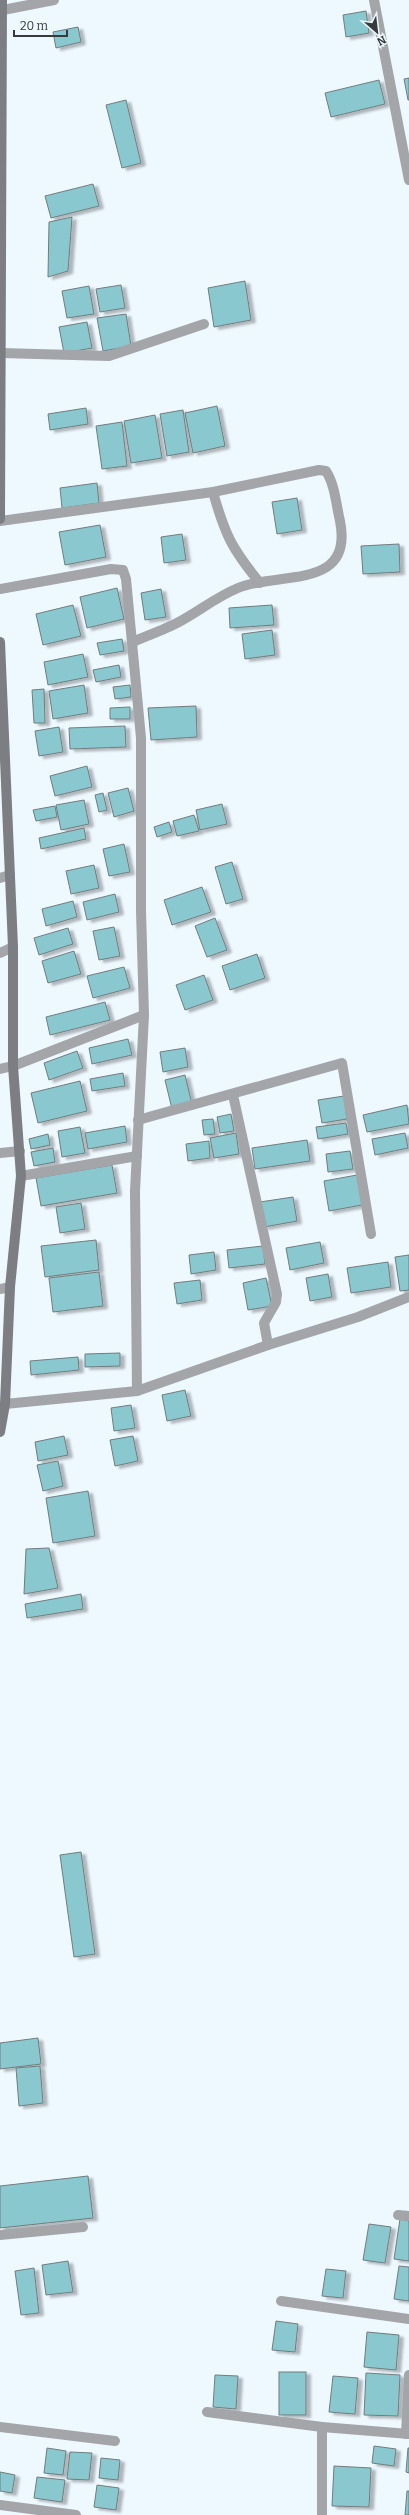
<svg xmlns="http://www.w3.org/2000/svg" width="409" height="2515" font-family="Bitter,serif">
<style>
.building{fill:#89c8ce;stroke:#717c7d;filter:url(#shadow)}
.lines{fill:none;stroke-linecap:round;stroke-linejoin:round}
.street{stroke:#a3a5a9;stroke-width:10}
.secondary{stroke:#7c7e84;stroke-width:10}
</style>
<defs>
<filter id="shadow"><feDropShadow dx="4.5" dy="2.5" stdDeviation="1" flood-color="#0004"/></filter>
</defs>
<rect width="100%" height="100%" fill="#eef8ff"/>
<g class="building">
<path d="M366 11 369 33 346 37 343 15Z"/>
<path d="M78 27 81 42 56 48 53 32Z"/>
<path d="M409 78V100H408L404 79Z"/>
<path d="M379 80 385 104 331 117 325 93Z"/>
<path d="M126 100 141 163 122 168 106 105Z"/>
<path d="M93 184 99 206 51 218 45 196Z"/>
<path d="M72 217 68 271 48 277 49 222Z"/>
<path d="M245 281 251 320 214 327 208 288Z"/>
<path d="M121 285 125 308 100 312 96 289Z"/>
<path d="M89 286 94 314 67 318 62 291Z"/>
<path d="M126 314 131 346 103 351 97 318Z"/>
<path d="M87 322 92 348 64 353 59 327Z"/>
<path d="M217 406 225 446 193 453 185 413Z"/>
<path d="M86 408 88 424 50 430 48 414Z"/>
<path d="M183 410 189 452 167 456 160 414Z"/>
<path d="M155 415 162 458 131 463 124 421Z"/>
<path d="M122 422 127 466 102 469 96 426Z"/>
<path d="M97 483 99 503 62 508 60 488Z"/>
<path d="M297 498 302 530 277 534 272 502Z"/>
<path d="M100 525 106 557 65 565 59 532Z"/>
<path d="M182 534 186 560 164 563 161 537Z"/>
<path d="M399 544 400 572 363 574 361 546Z"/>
<path d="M117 588 124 619 87 628 80 597Z"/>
<path d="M161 589 166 617 145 620 141 593Z"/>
<path d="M73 605 81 636 43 645 36 614Z"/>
<path d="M272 605 274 625 230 628 229 608Z"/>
<path d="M272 630 275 655 245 659 242 634Z"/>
<path d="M122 639 124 651 100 655 97 643Z"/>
<path d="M83 654 88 677 48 685 44 662Z"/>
<path d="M119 665 121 677 96 682 93 670Z"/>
<path d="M84 685 88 713 53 719 49 691Z"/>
<path d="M130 685 131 697 115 699 113 687Z"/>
<path d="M44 689 45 723H34L32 690Z"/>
<path d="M196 706 197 737 151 740 148 708Z"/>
<path d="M130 707V719H110V708Z"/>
<path d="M125 726 126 747 70 749 69 728Z"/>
<path d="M59 727 63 752 39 756 35 731Z"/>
<path d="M87 766 92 787 55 796 50 776Z"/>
<path d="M128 788 134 811 114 817 108 793Z"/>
<path d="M103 793 107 810 99 812 95 795Z"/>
<path d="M84 800 89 824 61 830 56 805Z"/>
<path d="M222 804 227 824 200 830 196 810Z"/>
<path d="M55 806 57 817 36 821 33 810Z"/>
<path d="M194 815 199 831 177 836 173 821Z"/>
<path d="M169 822 172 832 157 837 154 827Z"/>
<path d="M84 828 86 839 41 849 39 838Z"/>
<path d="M124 844 130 872 109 876 103 849Z"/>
<path d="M232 862 243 899 226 904 215 867Z"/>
<path d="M94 865 99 888 71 894 66 871Z"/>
<path d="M202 887 211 912 172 925 164 900Z"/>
<path d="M115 894 119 912 87 920 83 902Z"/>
<path d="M73 901 77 917 46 926 42 909Z"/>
<path d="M215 918 227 950 207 957 195 926Z"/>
<path d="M114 927 120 956 99 960 93 931Z"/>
<path d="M68 928 73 944 39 955 34 938Z"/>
<path d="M74 951 81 974 48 983 42 961Z"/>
<path d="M257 954 265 978 230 990 222 966Z"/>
<path d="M124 967 130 988 93 998 87 976Z"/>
<path d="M204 975 213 1000 185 1010 176 985Z"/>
<path d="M105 1002 110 1020 50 1035 46 1017Z"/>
<path d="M128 1039 132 1055 92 1064 89 1048Z"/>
<path d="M185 1048 188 1067 163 1072 160 1052Z"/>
<path d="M77 1051 83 1068 49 1080 44 1063Z"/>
<path d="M123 1073 125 1086 92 1091 90 1079Z"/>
<path d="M185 1075 192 1104 172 1109 165 1080Z"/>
<path d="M80 1081 87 1111 38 1123 31 1093Z"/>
<path d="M344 1096 347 1119 322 1123 318 1100Z"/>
<path d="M407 1105 409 1124 367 1132 363 1115Z"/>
<path d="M231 1114 234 1131 220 1133 217 1117Z"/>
<path d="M213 1119 215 1134 204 1135 202 1120Z"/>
<path d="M346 1123 348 1134 318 1139 316 1127Z"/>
<path d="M125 1126 127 1142 88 1149 85 1133Z"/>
<path d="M80 1127 85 1153 62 1157 58 1131Z"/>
<path d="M236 1133 239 1154 214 1158 210 1138Z"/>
<path d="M405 1133 408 1148 375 1155 372 1139Z"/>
<path d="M48 1134 50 1145 31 1149 29 1139Z"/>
<path d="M307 1140 310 1161 255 1169 252 1148Z"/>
<path d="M209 1141 210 1158 188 1161 186 1144Z"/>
<path d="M53 1148 55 1162 34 1166 31 1152Z"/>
<path d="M350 1151 353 1169 328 1172 326 1154Z"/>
<path d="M112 1165 117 1193 41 1206 36 1178Z"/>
<path d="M357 1175 362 1205 329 1211 324 1181Z"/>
<path d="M293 1197 297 1221 264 1227 260 1202Z"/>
<path d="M81 1203 85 1229 60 1233 56 1207Z"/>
<path d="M96 1240 99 1270 45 1277 41 1246Z"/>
<path d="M320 1242 324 1263 290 1270 286 1248Z"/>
<path d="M263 1246 265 1264 229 1268 227 1250Z"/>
<path d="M214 1252 216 1270 191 1274 189 1255Z"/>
<path d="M409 1255V1290L400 1291 395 1257Z"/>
<path d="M388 1262 391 1287 351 1293 347 1268Z"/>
<path d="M99 1272 103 1306 53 1312 49 1278Z"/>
<path d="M328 1274 332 1297 310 1301 306 1278Z"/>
<path d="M266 1278 272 1306 248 1310 243 1283Z"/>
<path d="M200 1280 202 1300 177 1304 174 1283Z"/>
<path d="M120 1353V1366L85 1367V1354Z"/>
<path d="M78 1357 79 1370 31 1375 30 1361Z"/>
<path d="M185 1390 191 1416 167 1421 162 1395Z"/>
<path d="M131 1405 135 1428 114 1431 111 1408Z"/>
<path d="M64 1436 68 1455 38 1461 35 1442Z"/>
<path d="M133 1436 138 1461 115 1466 110 1440Z"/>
<path d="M58 1461 63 1486 43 1491 37 1465Z"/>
<path d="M88 1491 95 1536 53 1543 46 1498Z"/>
<path d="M49 1548 58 1588 24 1594 26 1549Z"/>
<path d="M81 1594 83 1609 27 1618 25 1604Z"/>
<path d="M81 1852 95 1954 74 1957 60 1855Z"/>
<path d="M38 2038 41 2064 0 2069V2043Z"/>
<path d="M40 2066 43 2103 19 2106 16 2068Z"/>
<path d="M88 2176 93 2218 0 2228V2186Z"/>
<path d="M400 2219 409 2221V2261L394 2259Z"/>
<path d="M369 2224 391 2227 385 2263 363 2260Z"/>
<path d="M68 2261 73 2292 46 2295 42 2265Z"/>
<path d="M399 2266 409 2267V2301L394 2299Z"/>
<path d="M34 2268 39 2313 21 2315 15 2271Z"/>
<path d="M326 2269 346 2271 343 2298 322 2296Z"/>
<path d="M276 2321 298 2324 295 2352 272 2350Z"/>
<path d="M367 2332 399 2335 396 2370 364 2367Z"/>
<rect x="279" y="2372" width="27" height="43"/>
<path d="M366 2373 400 2375 398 2416 364 2415Z"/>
<path d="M215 2375 238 2376 236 2409 213 2407Z"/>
<path d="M333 2376 358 2378 355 2414 329 2412Z"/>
<path d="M374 2446 396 2449 394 2466 372 2463Z"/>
<path d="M47 2448 66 2451 63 2475 44 2473Z"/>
<path d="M408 2448H409V2473L406 2472Z"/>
<path d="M70 2452 92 2453 89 2480 67 2479Z"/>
<path d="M101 2458 120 2460 118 2480 99 2478Z"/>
<path d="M334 2466 371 2468 369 2507 332 2506Z"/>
<path d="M0 2472 15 2475 12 2493 0 2491Z"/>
<path d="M37 2477 65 2480 62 2502 34 2498Z"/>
<path d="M97 2485 119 2488 116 2510 94 2507Z"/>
<path d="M407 2491H409V2515H405Z"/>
</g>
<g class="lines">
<g class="street">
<path d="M374 0 409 180"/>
<path d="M3 10 54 0"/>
<path d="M1 353 109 356 204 324"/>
<path d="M213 492C225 535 232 549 260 583"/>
<path d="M0 521 213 492 319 470 326 471C335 485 336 504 340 521 354 591 278 571 238 588 216 597 198 612 177 623 163 630 147 636 132 642"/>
<path d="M0 589 111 569 123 570 126 579 141 738V911L144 1015 135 1191 137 1391"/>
<path d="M0 878 10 875"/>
<path d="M0 953 13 947"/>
<path d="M0 1069 13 1066 144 1015"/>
<path d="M233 1095 277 1294 276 1302 264 1323 268 1345"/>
<path d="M138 1120 342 1063 371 1234"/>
<path d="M0 1153 20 1151"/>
<path d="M21 1176 137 1156"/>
<path d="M0 1289 10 1287"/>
<path d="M5 1404 137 1391 268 1345 358 1317 409 1297"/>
<path d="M398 2215 409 2216"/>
<path d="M0 2235 83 2227"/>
<path d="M281 2301 409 2319"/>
<path d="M207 2412 322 2427 409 2434"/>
<path d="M0 2427 115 2441"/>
<path d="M406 2434 409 2375"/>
<path d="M0 2505 76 2515"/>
<path d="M322 2515V2427"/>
</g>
<g class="secondary">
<path d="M0 519 2 0"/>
<path d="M0 642 13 947V1066L21 1176 10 1287 5 1404 0 1432"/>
</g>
</g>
<g transform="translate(377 32) rotate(152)" stroke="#eef8ff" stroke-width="3" paint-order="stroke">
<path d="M0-3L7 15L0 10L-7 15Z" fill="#363a3d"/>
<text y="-6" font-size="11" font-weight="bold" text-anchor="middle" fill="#363a3d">N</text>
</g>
<path d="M14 30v6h53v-6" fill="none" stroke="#363a3d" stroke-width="2"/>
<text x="20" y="30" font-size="12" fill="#363a3d" stroke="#eef8ff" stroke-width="3" paint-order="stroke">20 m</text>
</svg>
